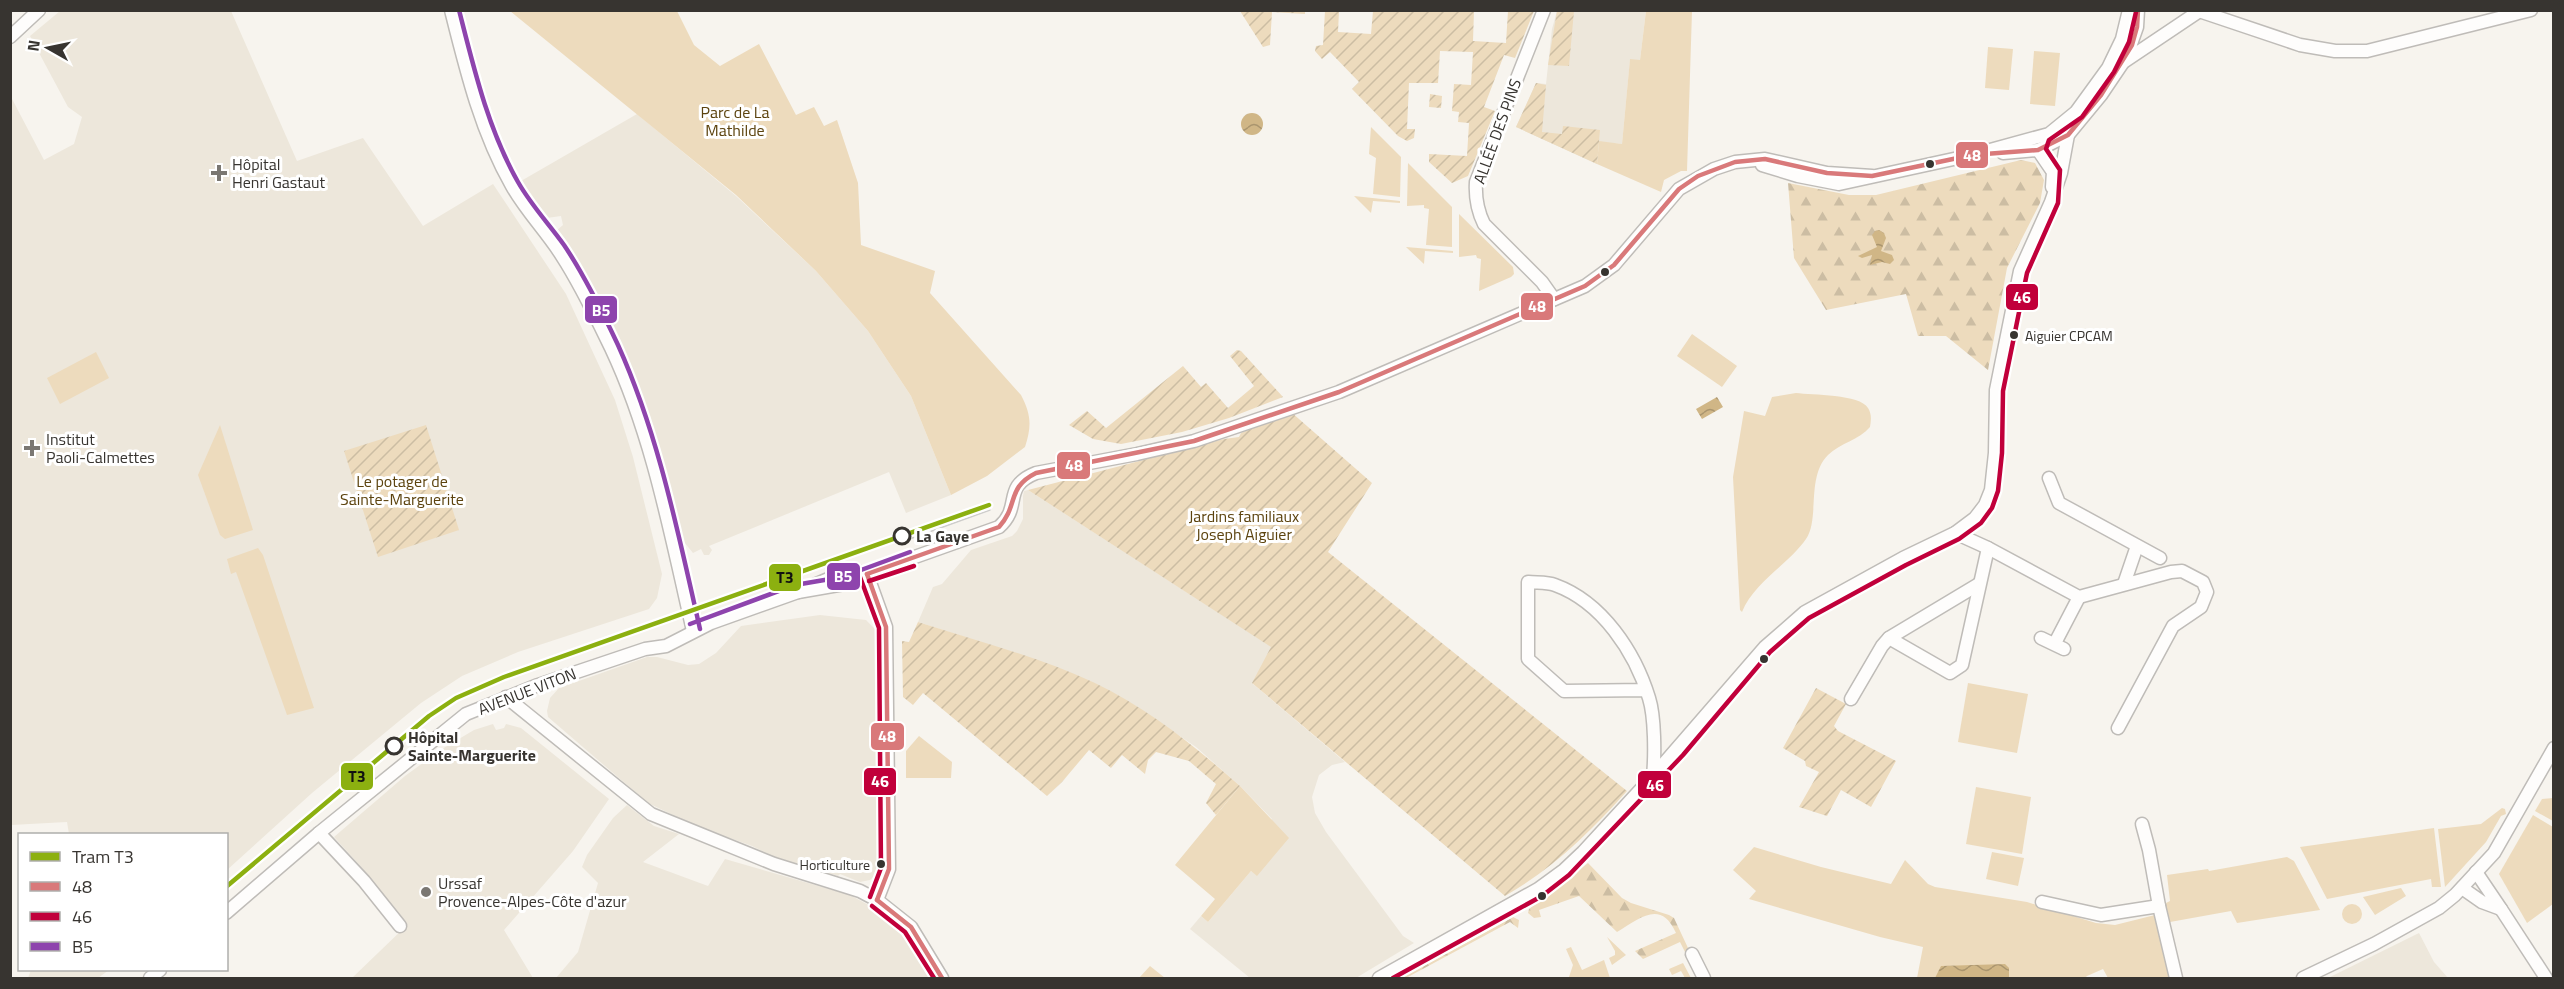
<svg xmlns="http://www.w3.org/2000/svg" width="2564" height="989" font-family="'Titillium Web',sans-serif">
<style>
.built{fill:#ede7db}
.green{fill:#eddbbd}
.forest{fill:url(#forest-firs)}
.garden{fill:url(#garden-furrows)}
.water{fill:url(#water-waves)}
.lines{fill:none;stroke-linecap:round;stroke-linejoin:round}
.minor-casing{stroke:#bfbcb8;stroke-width:15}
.minor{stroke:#fefdfc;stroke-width:12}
.tram{stroke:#cecdcb;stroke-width:1.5}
.bus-1-casing{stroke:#fff;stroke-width:9}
.bus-2-casing{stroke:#fff;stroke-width:9}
.bus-3-casing{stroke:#fff;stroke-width:9}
.bus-1{stroke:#d9797a;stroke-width:4.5}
.bus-2{stroke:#c1003b;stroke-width:4.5}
.bus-3{stroke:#8e44ad;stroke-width:4.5}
.tram-1-casing{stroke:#fff;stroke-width:9}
.tram-1{stroke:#8cb010;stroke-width:4.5}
.bus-dot{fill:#373430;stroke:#fff;stroke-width:2}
.poi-dot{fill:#7a7772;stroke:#fff;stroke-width:2}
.stop-dot{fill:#fff;stroke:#373430;stroke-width:3}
.labels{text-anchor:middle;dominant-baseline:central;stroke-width:6;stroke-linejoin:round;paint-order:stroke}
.bus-label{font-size:14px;fill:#373430;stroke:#fff;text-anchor:start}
.park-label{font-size:16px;fill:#5c430e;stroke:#fff}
.street-label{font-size:16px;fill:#373430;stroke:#fff}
.poi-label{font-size:16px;fill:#373430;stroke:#fff;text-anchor:start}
.stop-label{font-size:16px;font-weight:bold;fill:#373430;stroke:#fff;text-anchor:start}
.line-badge{stroke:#fff;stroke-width:2}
.badge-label{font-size:16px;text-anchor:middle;font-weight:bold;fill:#fff}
.pale-badge-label{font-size:16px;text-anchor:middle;font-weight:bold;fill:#111}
</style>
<defs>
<pattern id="forest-firs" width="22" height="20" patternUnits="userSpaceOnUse" patternTransform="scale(1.5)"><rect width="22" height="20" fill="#eddbbd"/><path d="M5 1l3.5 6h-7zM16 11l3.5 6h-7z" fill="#ccbda3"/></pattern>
<pattern id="garden-furrows" width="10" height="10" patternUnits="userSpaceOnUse" patternTransform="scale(1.5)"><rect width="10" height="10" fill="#eddbbd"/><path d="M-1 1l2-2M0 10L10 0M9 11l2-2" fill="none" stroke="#ccbda3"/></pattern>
<pattern id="water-waves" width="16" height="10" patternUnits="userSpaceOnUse" patternTransform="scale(1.5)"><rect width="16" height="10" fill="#d0b686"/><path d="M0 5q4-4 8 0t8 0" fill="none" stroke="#aa956e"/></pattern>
</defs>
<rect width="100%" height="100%" fill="#f7f4ee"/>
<g class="built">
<path d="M60 11H231L297 161 363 138 423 226 493 184 566 294 615 400 633 457 662 574 657 598 649 609 518 652 462 676 421 703 312 793 227 870 226 834H69L67 822 11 825 10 95 44 160 74 144 82 117 68 107 30 36Z"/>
<path d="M1557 11H1646L1640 60H1630L1622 144 1599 142 1597 164 1516 127 1536 83 1546 84 1552 29Z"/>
<path d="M637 114 736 196 816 271 868 331 911 396 951 495 906 513 889 472 709 546 712 550 709 555H704L701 549 693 553 680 537 649 415 605 316 580 269 556 231 563 225 561 216 547 218 521 181Z"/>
<path d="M1028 490 1272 647 1253 684 1345 762 1332 765 1319 775 1312 797 1315 813 1326 832 1403 936 1414 943 1356 978H1250L1190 929 1201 916 1208 922 1251 871 1257 875 1272 819 1240 786 1196 747 1134 705 1096 684 1048 664 918 622 933 587 942 584 971 550 1012 536 1017 531 1023 519V496L1024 491Z"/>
<path d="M820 615 866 620 877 631 882 861 878 873 870 880 860 882 840 874 838 876 776 858 752 846 696 826 648 803 548 717 547 711 550 698 559 688 647 657H657L688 665 699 664 716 653 741 626Z"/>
<path d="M493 724 496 730 504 728 506 724 521 728 609 799 573 851 504 930 533 978H352L406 926 363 869 334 837 405 776 442 749 474 730Z"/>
<path d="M627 805 654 826 679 834 643 862 708 886 725 859 850 895 874 908 889 920 914 950 929 978H556L578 952 598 883 582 867 587 855 613 818Z"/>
<path d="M2419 933 2434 962 2448 978H2328Z"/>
<path d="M31 970H109L98 978H28Z"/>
</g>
<g class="green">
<path d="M510 11H677L694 45 720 66 759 44 796 115 814 107 824 126 837 120 858 183 861 245 935 271 930 293 1021 395C1031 414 1032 426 1025 447L987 476 951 495 911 396 868 331 816 271 736 195Z"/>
<path d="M1646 11H1692L1687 171H1681L1664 180 1661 192 1597 164 1599 141 1622 144 1630 59 1640 60Z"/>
<path d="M1988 47 2013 49 2009 90 1985 88Z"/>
<path d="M2034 51 2060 53 2055 106 2030 104Z"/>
<path d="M1371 127 1401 157 1400 197 1373 194 1376 158 1369 154Z"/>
<path d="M1408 163 1452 207V247L1426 245 1429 209 1424 208V205L1407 206Z"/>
<path d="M1354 196 1400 201V203L1373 201 1371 213Z"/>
<path d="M1459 214 1513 267 1514 274 1511 277 1479 291 1481 259 1477 258 1476 255 1459 257Z"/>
<path d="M1406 247 1453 251V253L1425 251 1424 264Z"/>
<path d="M1692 334 1737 366 1722 387 1677 356Z"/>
<path d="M96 352 109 378 60 404 47 378Z"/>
<path d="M1796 393C1812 395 1860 394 1868 408 1872 414 1871 421 1870 427 1859 440 1840 443 1828 455 1806 477 1820 519 1806 539 1788 565 1754 582 1742 612L1740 610 1733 477 1744 411 1765 416 1772 397Z"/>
<path d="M220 425 253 530 225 539 220 535 198 475Z"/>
<path d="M258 548 263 555 314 708 287 715 236 572 231 574 227 559Z"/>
<path d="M1968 683 2028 694 2017 753 1958 742Z"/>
<path d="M919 736 952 762 951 778H906V751Z"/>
<path d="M1240 786 1289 838 1257 876 1251 871 1208 922 1201 916 1215 899 1175 865Z"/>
<path d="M1976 787 2031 797 2022 854 1966 844Z"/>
<path d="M2553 798H2554L2553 821 2535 811 2542 799Z"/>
<path d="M2502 808 2505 809 2506 814 2501 816 2486 842 2445 887 2438 829 2481 824Z"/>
<path d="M2533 815 2553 827V904L2527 923 2499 874Z"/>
<path d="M2434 828 2441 887H2432L2431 879 2327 899 2300 847Z"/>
<path d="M1754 847 1821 867 1891 884 1905 860 1928 884 1935 887 2027 902 2096 923 2115 925 2155 915 2172 978H2108L2103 969 2087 976 2085 978H1917L1923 947 1880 937 1749 899 1756 891 1733 870Z"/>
<path d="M1992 852 2024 858 2018 886 1986 879Z"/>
<path d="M2287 857 2294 861 2320 910 2237 923 2231 911 2170 922 2182 978H2180L2164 904 2170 901 2167 875 2208 869 2209 871Z"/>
<path d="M2401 888 2406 896 2375 915 2363 897Z"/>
<circle cx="2352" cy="914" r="10"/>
<path d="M1607 937 1626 955 1612 965 1609 958 1615 955V951Z"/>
<path d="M1571 947 1582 970 1604 960 1610 978H1564L1569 977 1573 965 1566 949Z"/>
<path d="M1683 963 1691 978H1685L1681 971 1672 975 1669 969Z"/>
<path d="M1150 966 1165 978H1139Z"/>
</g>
<g class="forest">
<path d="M2021 160 2035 163 2044 180 2040 203 2007 268 1988 370 1946 336H1918L1906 294 1826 310 1794 258 1788 183 1849 195H1876Z"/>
<path d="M1588 863 1622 898 1631 903 1669 915 1674 918 1702 978H1698L1680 942 1643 959 1635 951 1676 933C1661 899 1640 918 1617 932L1579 896 1539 910 1541 917 1534 918 1528 913 1529 909Z"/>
<path d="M1513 917 1519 920 1518 928 1510 922 1406 978H1401Z"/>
</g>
<g class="garden">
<path d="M1240 11H1305V14L1272 12 1270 45 1263 47Z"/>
<path d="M1325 11H1339L1338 32 1371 34 1373 11H1474L1473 41 1506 43 1508 11H1534L1515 58 1504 55 1484 107 1495 111 1468 176 1452 183 1429 162V154L1467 156 1469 123 1458 122 1459 112 1452 111 1454 84 1471 85 1473 52 1440 51 1438 83H1409L1407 129H1415L1414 138 1407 141 1398 136 1352 89 1359 82 1330 52 1322 59 1315 51 1316 46 1323 45Z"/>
<path d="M1557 11H1574L1569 66 1548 65Z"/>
<path d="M1536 83 1546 85 1542 132 1562 134 1563 126 1600 130 1597 164 1516 127Z"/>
<path d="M1430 94 1442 96 1441 108 1429 107Z"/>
<path d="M1237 350 1241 351 1283 397 1229 418 1182 432 1121 444 1093 439 1069 425 1087 411 1106 428 1183 366 1201 387 1206 383 1228 408 1254 386 1230 356Z"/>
<path d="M1291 412 1372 483 1328 552 1627 791C1590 832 1554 868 1505 896L1252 683 1271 647 1028 490 1224 439 1239 437 1241 433Z"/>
<path d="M426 425 459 530 378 557 344 451Z"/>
<path d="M918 622C977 641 1039 657 1095 683 1149 709 1196 747 1240 786L1216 815 1206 803 1216 784 1189 761 1156 752 1148 760 1145 774 1122 755 1111 768 1089 750 1062 782 1047 796 923 693 913 705 903 697 902 641 909 642Z"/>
<path d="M1816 688 1846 704 1834 726 1838 731 1896 761 1871 807 1841 790 1827 816 1799 807 1819 772 1806 766 1805 761 1783 748Z"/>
</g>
<g class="water">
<circle cx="1252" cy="124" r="11"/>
<path d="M1879 230 1884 233 1886 238 1881 251 1892 255 1894 260 1890 264 1882 262 1870 265 1872 255 1862 258 1858 256 1877 247 1872 235 1875 231Z"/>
<path d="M1717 397 1723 407 1702 419 1696 409Z"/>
<path d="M2005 964 2009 968V978H1935L1941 966Z"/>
</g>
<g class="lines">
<defs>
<g id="minor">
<path d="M451 10C466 70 481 132 512 186 526 211 547 232 562 256 581 285 596 317 611 348 653 437 671 536 693 631"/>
<path d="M1544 10 1476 182C1475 198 1477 210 1484 224L1542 282 1554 299"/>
<path d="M2196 10 2300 45 2335 51H2367L2531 10"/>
<path d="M10 37 39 10"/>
<path d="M2125 61 2198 12"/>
<path d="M2038 150 2053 172 2052 187"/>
<path d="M2003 153 2038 150 2068 135 2101 95 2126 58 2137 27 2138 10"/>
<path d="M1762 165 1798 176 1839 184 1972 155 2049 134 2076 112 2108 68 2122 39 2129 10"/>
<path d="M2049 478 2059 503 2160 558"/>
<path d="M1955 533 1988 548 2079 597 2171 572 2182 571 2203 582 2207 592 2201 607 2173 626 2118 728"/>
<path d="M867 574 886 627 889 869 877 900"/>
<path d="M2124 584 2137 546"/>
<path d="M798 592 844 584 867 574 999 527C1023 506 1001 487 1036 473L1137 454 1194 441 1339 392 1585 286 1614 265 1679 189 1714 169 1735 162 1765 159 1827 173 1872 176"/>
<path d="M1889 638 1950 673 1962 665 1988 548"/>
<path d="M2041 638 2064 649"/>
<path d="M2055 643 2079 597"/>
<path d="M1645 690 1564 691 1528 659V582C1537 583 1547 582 1555 585 1602 602 1635 652 1649 698 1655 717 1655 756 1653 776"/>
<path d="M506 697 651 814 774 864 860 891 877 900 911 927 942 978"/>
<path d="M1851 699 1882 646 1889 638 1979 584"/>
<path d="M2142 824 2149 850 2159 906 2176 978"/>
<path d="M319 833 364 881 400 926"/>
<path d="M2462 888 2482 902 2501 909 2476 872"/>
<path d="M2042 902 2101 915 2159 906"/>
<path d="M2501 909 2546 978"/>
<path d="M226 913 319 833 466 714 538 685 645 649 666 646 711 623 798 592 840 574 851 570 867 574"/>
<path d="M1692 954 1704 978"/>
<path d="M150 978 160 970"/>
<path d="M1379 978 1538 889 1564 870 1583 852 1653 776 1765 647 1805 612 1903 558 1955 533 1975 518 1985 505 1991 490 1995 453 1996 390 2020 271 2051 202 2061 173 2068 135"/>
<path d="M2303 978 2374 944 2439 908 2455 895 2494 853 2554 748"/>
</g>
</defs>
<use href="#minor" class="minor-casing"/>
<use href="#minor" class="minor"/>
<path class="tram" d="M904 541 990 510"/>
<defs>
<g id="bus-1">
<path d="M867 574 999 527C1019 505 1006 488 1036 473L1194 441 1339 392 1585 286 1614 265 1679 189 1698 176 1735 162 1765 159 1827 173 1872 176 1972 155 2038 150 2068 135 2101 95 2132 45 2137 27 2138 10"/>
<path d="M867 574 886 627 889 869 877 900"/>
<path d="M877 900 911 927 942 978"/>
</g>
<g id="bus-2">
<path d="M860 577 879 628 881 868 870 897"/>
<path d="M869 581 914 566"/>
<path d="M872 906 905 932 934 978"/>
<path d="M1393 978 1542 896 1569 875 1683 755 1770 652 1809 618 1906 565 1959 539 1981 523 1992 508 1998 491 2002 453 2003 391 2027 273 2058 203 2060 170 2046 149 2049 140 2082 117 2114 72 2129 42 2136 12"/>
</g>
<g id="bus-3">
<path d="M459 10C474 69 488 129 518 182 531 205 549 224 564 245 585 276 602 311 618 345 659 436 678 533 700 629"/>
<path d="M690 624 795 585 842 577 910 552"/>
</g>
</defs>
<use href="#bus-1" class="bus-1-casing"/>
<use href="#bus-2" class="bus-2-casing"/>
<use href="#bus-3" class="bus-3-casing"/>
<use href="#bus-1" class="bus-1"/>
<use href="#bus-2" class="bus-2"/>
<use href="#bus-3" class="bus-3"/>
<defs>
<path id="tram-1" d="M226 887 429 716 456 698 504 677 989 505"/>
</defs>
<use href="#tram-1" class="tram-1-casing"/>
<use href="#tram-1" class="tram-1"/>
</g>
<g class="bus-dot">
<circle cx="1930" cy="164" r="5"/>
<circle cx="1605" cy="272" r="5"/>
<circle cx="2014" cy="335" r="5"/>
<circle cx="1764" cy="659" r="5"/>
<circle cx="881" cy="864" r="5"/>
<circle cx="1542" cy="896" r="5"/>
</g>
<g class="poi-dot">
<path d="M216 164h6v6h6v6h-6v6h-6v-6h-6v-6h6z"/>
<path d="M29 439h6v6h6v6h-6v6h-6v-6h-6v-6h6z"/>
<circle cx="426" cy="892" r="6"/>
</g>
<g class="stop-dot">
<circle cx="902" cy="536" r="8"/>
<circle cx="394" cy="746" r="8"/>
</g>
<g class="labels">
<g class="bus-label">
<text x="2025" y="335">Aiguier CPCAM</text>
<text x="870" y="864" text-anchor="end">Horticulture</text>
</g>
<g class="park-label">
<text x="735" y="112">Parc de La<tspan x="735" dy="18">Mathilde</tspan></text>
<text x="402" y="481">Le potager de<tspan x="402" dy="18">Sainte-Marguerite</tspan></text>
<text x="1244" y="516">Jardins familiaux<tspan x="1244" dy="18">Joseph Aiguier</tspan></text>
</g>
<g class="street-label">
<text transform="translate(1497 131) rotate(-70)">ALLÉE DES PINS</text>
<text transform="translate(527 691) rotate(-21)">AVENUE VITON</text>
</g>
<g class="poi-label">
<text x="232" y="164">Hôpital<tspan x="232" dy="18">Henri Gastaut</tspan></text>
<text x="46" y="439">Institut<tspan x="46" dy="18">Paoli-Calmettes</tspan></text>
<text x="438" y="883">Urssaf<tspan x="438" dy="18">Provence-Alpes-Côte d'azur</tspan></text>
</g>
<g class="stop-label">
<text x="916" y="536">La Gaye</text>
<text x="408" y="737">Hôpital<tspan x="408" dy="18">Sainte-Marguerite</tspan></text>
</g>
</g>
<g class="line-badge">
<rect x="1955" y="141" width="34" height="28" rx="6" fill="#d9797a"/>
<rect x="2005" y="283" width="34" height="28" rx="6" fill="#c1003b"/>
<rect x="1520" y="292" width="34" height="29" rx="6" fill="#d9797a"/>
<rect x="584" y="295" width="34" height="29" rx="6" fill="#8e44ad"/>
<rect x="1056" y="451" width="35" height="29" rx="6" fill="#d9797a"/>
<rect x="826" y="562" width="35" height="29" rx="6" fill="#8e44ad"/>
<rect x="768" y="563" width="34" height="29" rx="6" fill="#8cb010"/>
<rect x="870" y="722" width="35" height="29" rx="6" fill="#d9797a"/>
<rect x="340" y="762" width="34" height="29" rx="6" fill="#8cb010"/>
<rect x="863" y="767" width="34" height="29" rx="6" fill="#c1003b"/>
<rect x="1637" y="770" width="35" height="29" rx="6" fill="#c1003b"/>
</g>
<g class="badge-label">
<text x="1972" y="161">48</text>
<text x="2022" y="303">46</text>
<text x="1537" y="312">48</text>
<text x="601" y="316">B5</text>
<text x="1074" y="471">48</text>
<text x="843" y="582">B5</text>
<text x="887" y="742">48</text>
<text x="880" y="787">46</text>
<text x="1655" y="791">46</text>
</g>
<g class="pale-badge-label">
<text x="785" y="583">T3</text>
<text x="357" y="782">T3</text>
</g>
<rect width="2564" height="989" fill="none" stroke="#373430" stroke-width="24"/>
<rect x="18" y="833" width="210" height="138" fill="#ffffff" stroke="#afaeac" stroke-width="1.5"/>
<rect x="30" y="852" width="30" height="9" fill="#8cb010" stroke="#afaeac" stroke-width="1.5"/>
<text x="72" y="863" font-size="18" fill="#373430">Tram T3</text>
<rect x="30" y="882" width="30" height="9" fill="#d9797a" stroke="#afaeac" stroke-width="1.5"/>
<text x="72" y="893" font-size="18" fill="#373430">48</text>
<rect x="30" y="912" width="30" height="9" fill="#c1003b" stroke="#afaeac" stroke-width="1.5"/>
<text x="72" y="923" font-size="18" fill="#373430">46</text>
<rect x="30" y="942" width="30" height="9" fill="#8e44ad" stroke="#afaeac" stroke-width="1.5"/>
<text x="72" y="953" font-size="18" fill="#373430">B5</text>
<g transform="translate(48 48) rotate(279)" stroke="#ffffff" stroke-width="4.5" paint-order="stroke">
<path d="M0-4.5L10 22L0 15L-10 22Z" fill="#373430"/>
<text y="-9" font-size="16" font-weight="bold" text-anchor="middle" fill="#373430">N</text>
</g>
</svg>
